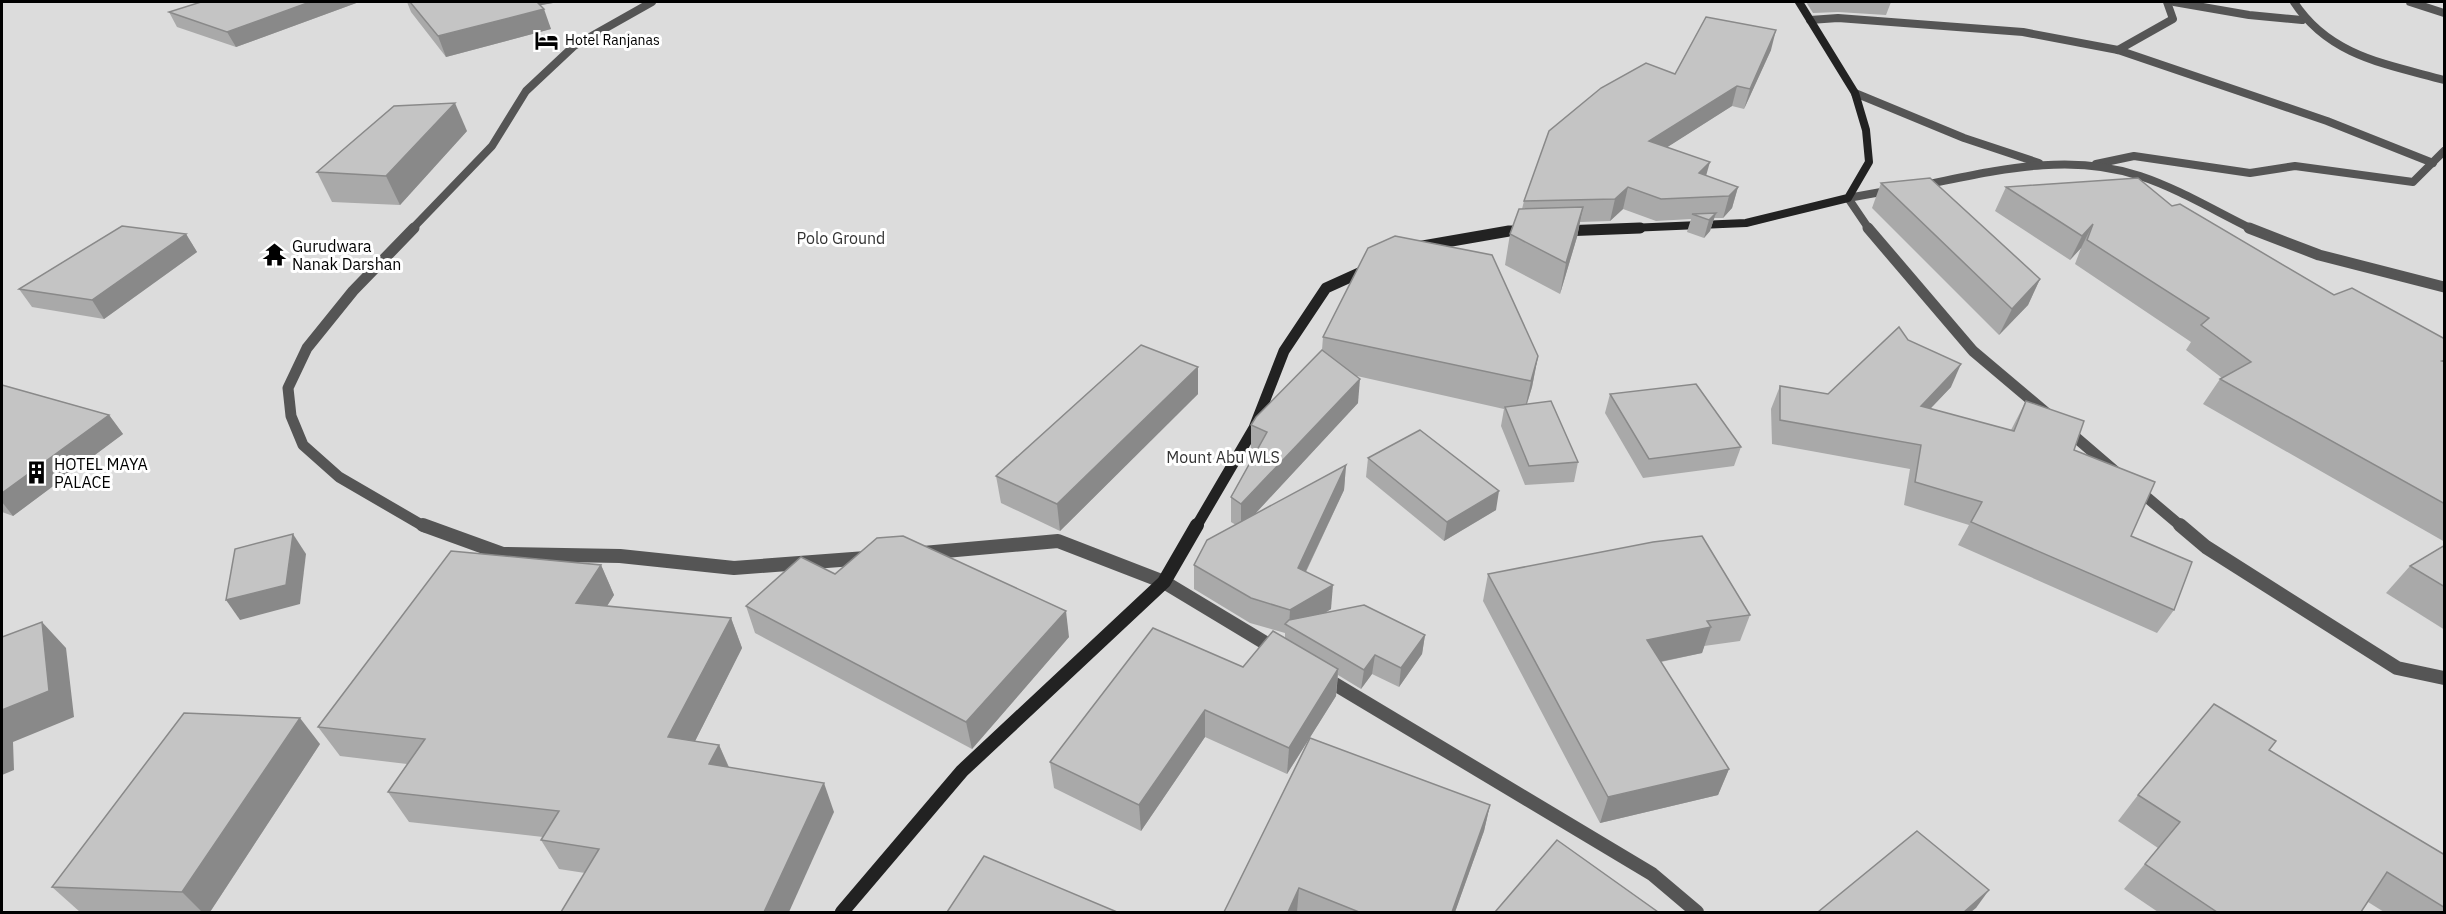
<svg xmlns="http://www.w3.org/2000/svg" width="2446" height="914" font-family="'IBM Plex Sans',sans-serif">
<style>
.green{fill:#dcdcdc}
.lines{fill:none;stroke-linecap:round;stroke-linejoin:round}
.street-far2{stroke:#555;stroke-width:8}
.street-far1{stroke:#555;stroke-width:11}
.street{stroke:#555;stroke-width:14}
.secondary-far2{stroke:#222;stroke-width:8}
.secondary-far1{stroke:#222;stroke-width:11}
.secondary{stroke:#222;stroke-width:14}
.wall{fill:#a9a9a9}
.shaded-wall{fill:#898989}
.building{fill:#c4c4c4;stroke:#898989;stroke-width:1.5}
.labels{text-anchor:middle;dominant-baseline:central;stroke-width:6;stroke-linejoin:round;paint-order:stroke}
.far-poi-label{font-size:14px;fill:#000;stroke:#fff;text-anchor:start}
.park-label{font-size:16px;fill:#333;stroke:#fff}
.poi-label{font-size:16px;fill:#000;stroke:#fff;text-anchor:start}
</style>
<rect width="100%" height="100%" fill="#fff"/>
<rect class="green" x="2" y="2" width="2442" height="910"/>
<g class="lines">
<g class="street-far2">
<path d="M2174 2 2249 15 2302 20"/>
<path d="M2294 2C2329 56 2386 64 2444 80"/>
<path d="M2410 2 2444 13"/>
<path d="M1810 20 1838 18 2023 32 2118 50 2327 121 2433 163"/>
<path d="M2118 50 2173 19 2167 2"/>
<path d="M1855 93 1964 138 2039 163"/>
<path d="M2096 164 2134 156 2250 173 2295 166 2413 182 2444 151"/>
<path d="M1918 186C1991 172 2067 151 2140 176 2179 189 2215 211 2252 229"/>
<path d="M412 229 492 146 526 91 574 46 652 2"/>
<path d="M1869 229 1848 198 1892 190"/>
</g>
<g class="street-far1">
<path d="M414 228 353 291 307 348 288 388 291 416 303 445 339 477 425 527"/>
<path d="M1868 228 1973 351 2050 416"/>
<path d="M2249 228 2319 255 2444 287"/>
<path d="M2066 429 2116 472"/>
<path d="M2137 489 2182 527"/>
</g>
<g class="street">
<path d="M423 525 503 554 620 556 734 568 866 558"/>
<path d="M2180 525 2206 547 2397 668 2444 678"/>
<path d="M923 553 1058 541 1164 582 1277 650"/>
<path d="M1323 677 1652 874 1697 912"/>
</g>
<path class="secondary-far2" d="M1606 229 1746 223 1848 198 1869 162 1866 130 1855 93 1799 2"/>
<g class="secondary-far1">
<path d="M1562 231 1640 228"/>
<path d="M1417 247 1509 231H1527"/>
<path d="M1196 527 1254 428 1284 351 1326 288 1368 269"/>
</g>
<path class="secondary" d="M842 912 962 771 1164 582 1197 525"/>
</g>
<g class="wall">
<path d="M359 2 236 47 177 27 169 12Z"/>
<path d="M407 2H559L540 5 551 29 446 57 411 12Z"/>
<path d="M1806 2H1891L1886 15 1838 12 1813 13Z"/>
<path d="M1771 50 1744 109 1732 106 1667 147 1706 176 1738 187 1732 208 1723 218H1714L1710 231 1704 238 1687 232 1691 219 1656 221 1623 209 1610 221 1580 222 1577 237 1560 294 1505 265 1510 234 1522 209 1524 201 1675 74Z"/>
<path d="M467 131 400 205 332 202 317 172Z"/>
<path d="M1881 183 2040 279 2028 305 1999 335 1872 208Z"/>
<path d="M2006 187 2172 206 2334 295 2445 339V542L2203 404 2220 379 2222 378 2186 350 2191 342 2075 264 2081 248 2070 260 1995 211Z"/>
<path d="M186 234 197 252 104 319 32 307 19 289Z"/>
<path d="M1323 337 1538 356 1532 387 1527 404 1578 462 1574 482 1525 485 1501 426 1504 409 1357 376 1358 403 1254 515 1346 465 1344 490 1306 572 1331 609 1325 613 1425 635 1422 654 1399 687 1372 674 1361 689 1338 675 1336 696 1287 774 1205 737 1141 831 1054 788 1050 762 1243 667 1285 638V633L1250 623 1194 589V565L1236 525 1231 522V497L1256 452 1251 449V425L1322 350Z"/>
<path d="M1908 340 1951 387 1930 409 2011 430 2026 401 2074 450 2131 536 2174 610 2157 633 1958 545 1969 525 1904 505 1910 469 1772 444 1771 409 1780 386 1828 394Z"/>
<path d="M1198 367V394L1060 531 1001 503 996 476Z"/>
<path d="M2 385 109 415 123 434 13 516 2 512Z"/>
<path d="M1610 394 1741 447 1734 466 1643 478 1605 413Z"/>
<path d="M1368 458 1496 510 1444 541 1366 477Z"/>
<path d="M2445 545V630L2386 593 2410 566Z"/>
<path d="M601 565 614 595 607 606 731 618 742 648 695 741 719 745 729 767 834 812 585 873 559 869 541 840 543 837 409 822 388 792 407 764 340 756 318 727Z"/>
<path d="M1488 574 1750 615 1740 641 1704 646 1702 653 1661 662 1729 769 1718 795 1600 823 1483 601Z"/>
<path d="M746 606 1069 637 972 749 755 633Z"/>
<path d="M320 744 210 912H80L52 887Z"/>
<path d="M2269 750 2445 855V912H2384L2368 902 2361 912H2158L2124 889 2158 848 2118 821 2138 795Z"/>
<path d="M1490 805 1484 831 1455 912H1224Z"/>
</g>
<g class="shaded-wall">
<path d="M310 2H359L236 47 227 32Z"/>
<path d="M528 2H559L530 7Z"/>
<path d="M544 9 551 29 446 57 438 36Z"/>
<path d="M1776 30 1771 50 1744 109 1750 89Z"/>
<path d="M1737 86 1732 106 1644 162 1649 141Z"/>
<path d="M455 103 467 131 400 205 386 176Z"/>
<path d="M1710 162 1704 183 1699 173Z"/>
<path d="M1628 187 1623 209 1610 221 1615 199Z"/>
<path d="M1738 187 1732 208 1723 218 1729 196Z"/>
<path d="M1583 207 1577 237 1560 294 1566 263Z"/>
<path d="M1716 213 1710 231 1704 238 1709 220Z"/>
<path d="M2093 224 2081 248 2070 260 2082 236Z"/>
<path d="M186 234 197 252 104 319 92 300Z"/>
<path d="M2040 279 2028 305 1999 335 2012 309Z"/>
<path d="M1538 356 1532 387 1524 413 1531 381Z"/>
<path d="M1961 364 1951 387 1911 429 1921 406Z"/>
<path d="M1198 367V394L1060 531 1057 504Z"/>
<path d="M1360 379 1358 403 1241 529V504Z"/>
<path d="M109 415 123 434 13 516 2 502V493Z"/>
<path d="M1346 465 1344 490 1296 592 1298 568Z"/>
<path d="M1499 491 1496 510 1444 541 1447 522Z"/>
<path d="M293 534 306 554 300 604 240 620 226 600Z"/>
<path d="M601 565 614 595 590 633 576 603Z"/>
<path d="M1333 585 1331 609 1296 630 1289 626 1290 610Z"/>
<path d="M1066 611 1069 637 972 749 966 722Z"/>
<path d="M731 618 742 648 682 767 668 737Z"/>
<path d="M42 622 66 648 74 717 13 742 14 770 2 775V710Z"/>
<path d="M1711 627 1702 653 1639 666 1647 640Z"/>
<path d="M1425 635 1422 654 1399 687 1401 668Z"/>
<path d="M1375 655 1372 674 1361 689 1364 670Z"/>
<path d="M1338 669 1336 696 1287 774 1289 748Z"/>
<path d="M1205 710V737L1141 831 1139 805Z"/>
<path d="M300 718 320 744 210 912H202L182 892Z"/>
<path d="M719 745 732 775 709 764Z"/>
<path d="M1729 769 1718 795 1600 823 1608 797Z"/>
<path d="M824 783 834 812 789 912H764Z"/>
<path d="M1490 805 1484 831 1455 912H1452Z"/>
<path d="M1299 888 1297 912H1288Z"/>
<path d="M1989 890 1976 908 1971 912H1964Z"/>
</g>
<g class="building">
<path d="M201 2H310L227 32 169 12Z"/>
<path d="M410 2H537L544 9 438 36Z"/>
<path d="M1706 17 1776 30 1750 89 1737 86 1649 141 1710 162 1699 173 1738 187 1729 196 1661 199 1628 187 1615 199 1524 201 1549 131 1601 88 1646 63 1675 74Z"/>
<path d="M455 103 386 176 317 172 394 106Z"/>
<path d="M1930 178 2040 279 2012 309 1881 183Z"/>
<path d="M2138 178 2172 206 2180 204 2334 295 2352 288 2445 339V360L2442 361 2445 362V504L2220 379 2251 362 2201 325 2209 318 2087 240 2093 224 2082 236 2006 187Z"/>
<path d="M1583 207 1566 263 1510 234 1519 209Z"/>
<path d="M1716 213 1709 220 1692 214Z"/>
<path d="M122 226 186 234 92 300 19 289Z"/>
<path d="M1395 236 1492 255 1538 356 1531 381 1323 337 1368 248Z"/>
<path d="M1899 327 1908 340 1961 364 1921 406 2014 431 2026 401 2084 421 2074 450 2155 482 2131 536 2192 562 2174 610 1971 522 1982 502 1915 482 1921 445 1780 420V386L1828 394Z"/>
<path d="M1141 345 1198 367 1057 504 996 476Z"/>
<path d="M1322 350 1360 379 1241 504 1231 497 1267 432 1251 425 1256 417Z"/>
<path d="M1696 384 1741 447 1649 459 1610 394Z"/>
<path d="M2 385 109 415 2 493Z"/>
<path d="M1551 401 1578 462 1529 466 1505 407Z"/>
<path d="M1420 430 1499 491 1447 522 1368 458Z"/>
<path d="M1346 465 1298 568 1333 585 1290 610 1251 598 1194 565 1207 540Z"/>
<path d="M293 534 286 585 226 600 235 549Z"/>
<path d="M903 536 1066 611 966 722 746 606 801 557 835 574 877 538Z"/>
<path d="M1702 536 1750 615 1707 621 1711 627 1647 640 1729 769 1608 797 1488 574 1653 542Z"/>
<path d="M2445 545V587L2410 566Z"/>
<path d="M451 551 601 565 576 603 731 618 668 737 719 745 709 764 824 783 764 912H561L599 849 541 840 559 811 388 792 425 739 318 727Z"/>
<path d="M1364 605 1425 635 1401 668 1375 655 1364 670 1285 624 1289 620Z"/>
<path d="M42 622 49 691 2 710V637Z"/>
<path d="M1153 628 1243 667 1273 631 1338 669 1289 748 1205 710 1139 805 1050 762Z"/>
<path d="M2214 704 2276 741 2269 750 2445 855V908L2387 872 2361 912H2217L2145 864 2180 822 2138 795Z"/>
<path d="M184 713 300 718 182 892 52 887Z"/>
<path d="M1310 738 1490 805 1452 912H1359L1299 888 1288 912H1224Z"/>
<path d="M1917 831 1989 890 1964 912H1818Z"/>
<path d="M1557 840 1658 912H1495Z"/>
<path d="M984 856 1117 912H947Z"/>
</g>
<defs>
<symbol id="hotel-bare" viewBox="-9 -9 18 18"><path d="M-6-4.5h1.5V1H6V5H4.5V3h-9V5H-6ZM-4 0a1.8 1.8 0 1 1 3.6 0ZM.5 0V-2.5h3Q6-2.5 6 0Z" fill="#000" stroke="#fff" stroke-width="2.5" paint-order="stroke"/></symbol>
<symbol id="temple-bare" viewBox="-9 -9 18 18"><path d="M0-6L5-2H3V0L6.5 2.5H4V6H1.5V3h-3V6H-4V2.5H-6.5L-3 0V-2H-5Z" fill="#000" stroke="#fff" stroke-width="2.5" paint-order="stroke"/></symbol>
<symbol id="building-bare" viewBox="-9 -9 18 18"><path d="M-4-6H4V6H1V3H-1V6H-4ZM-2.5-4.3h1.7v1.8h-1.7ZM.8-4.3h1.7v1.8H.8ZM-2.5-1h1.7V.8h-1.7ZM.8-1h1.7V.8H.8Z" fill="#000" stroke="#fff" stroke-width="2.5" paint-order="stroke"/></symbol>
</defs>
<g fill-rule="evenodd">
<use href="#hotel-bare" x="530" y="24" width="33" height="33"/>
<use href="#temple-bare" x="258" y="238" width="33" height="33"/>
<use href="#building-bare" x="20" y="456" width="33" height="33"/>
</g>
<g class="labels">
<g class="far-poi-label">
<text x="565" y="40">Hotel Ranjanas</text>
</g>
<g class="park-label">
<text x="841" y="238">Polo Ground</text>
<text x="1223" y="457">Mount Abu WLS</text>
</g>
<g class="poi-label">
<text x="292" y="246">Gurudwara<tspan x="292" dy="18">Nanak Darshan</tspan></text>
<text x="54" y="464">HOTEL MAYA<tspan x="54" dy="18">PALACE</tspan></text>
</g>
</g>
<rect width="2446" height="914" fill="none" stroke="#000000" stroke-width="6"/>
</svg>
